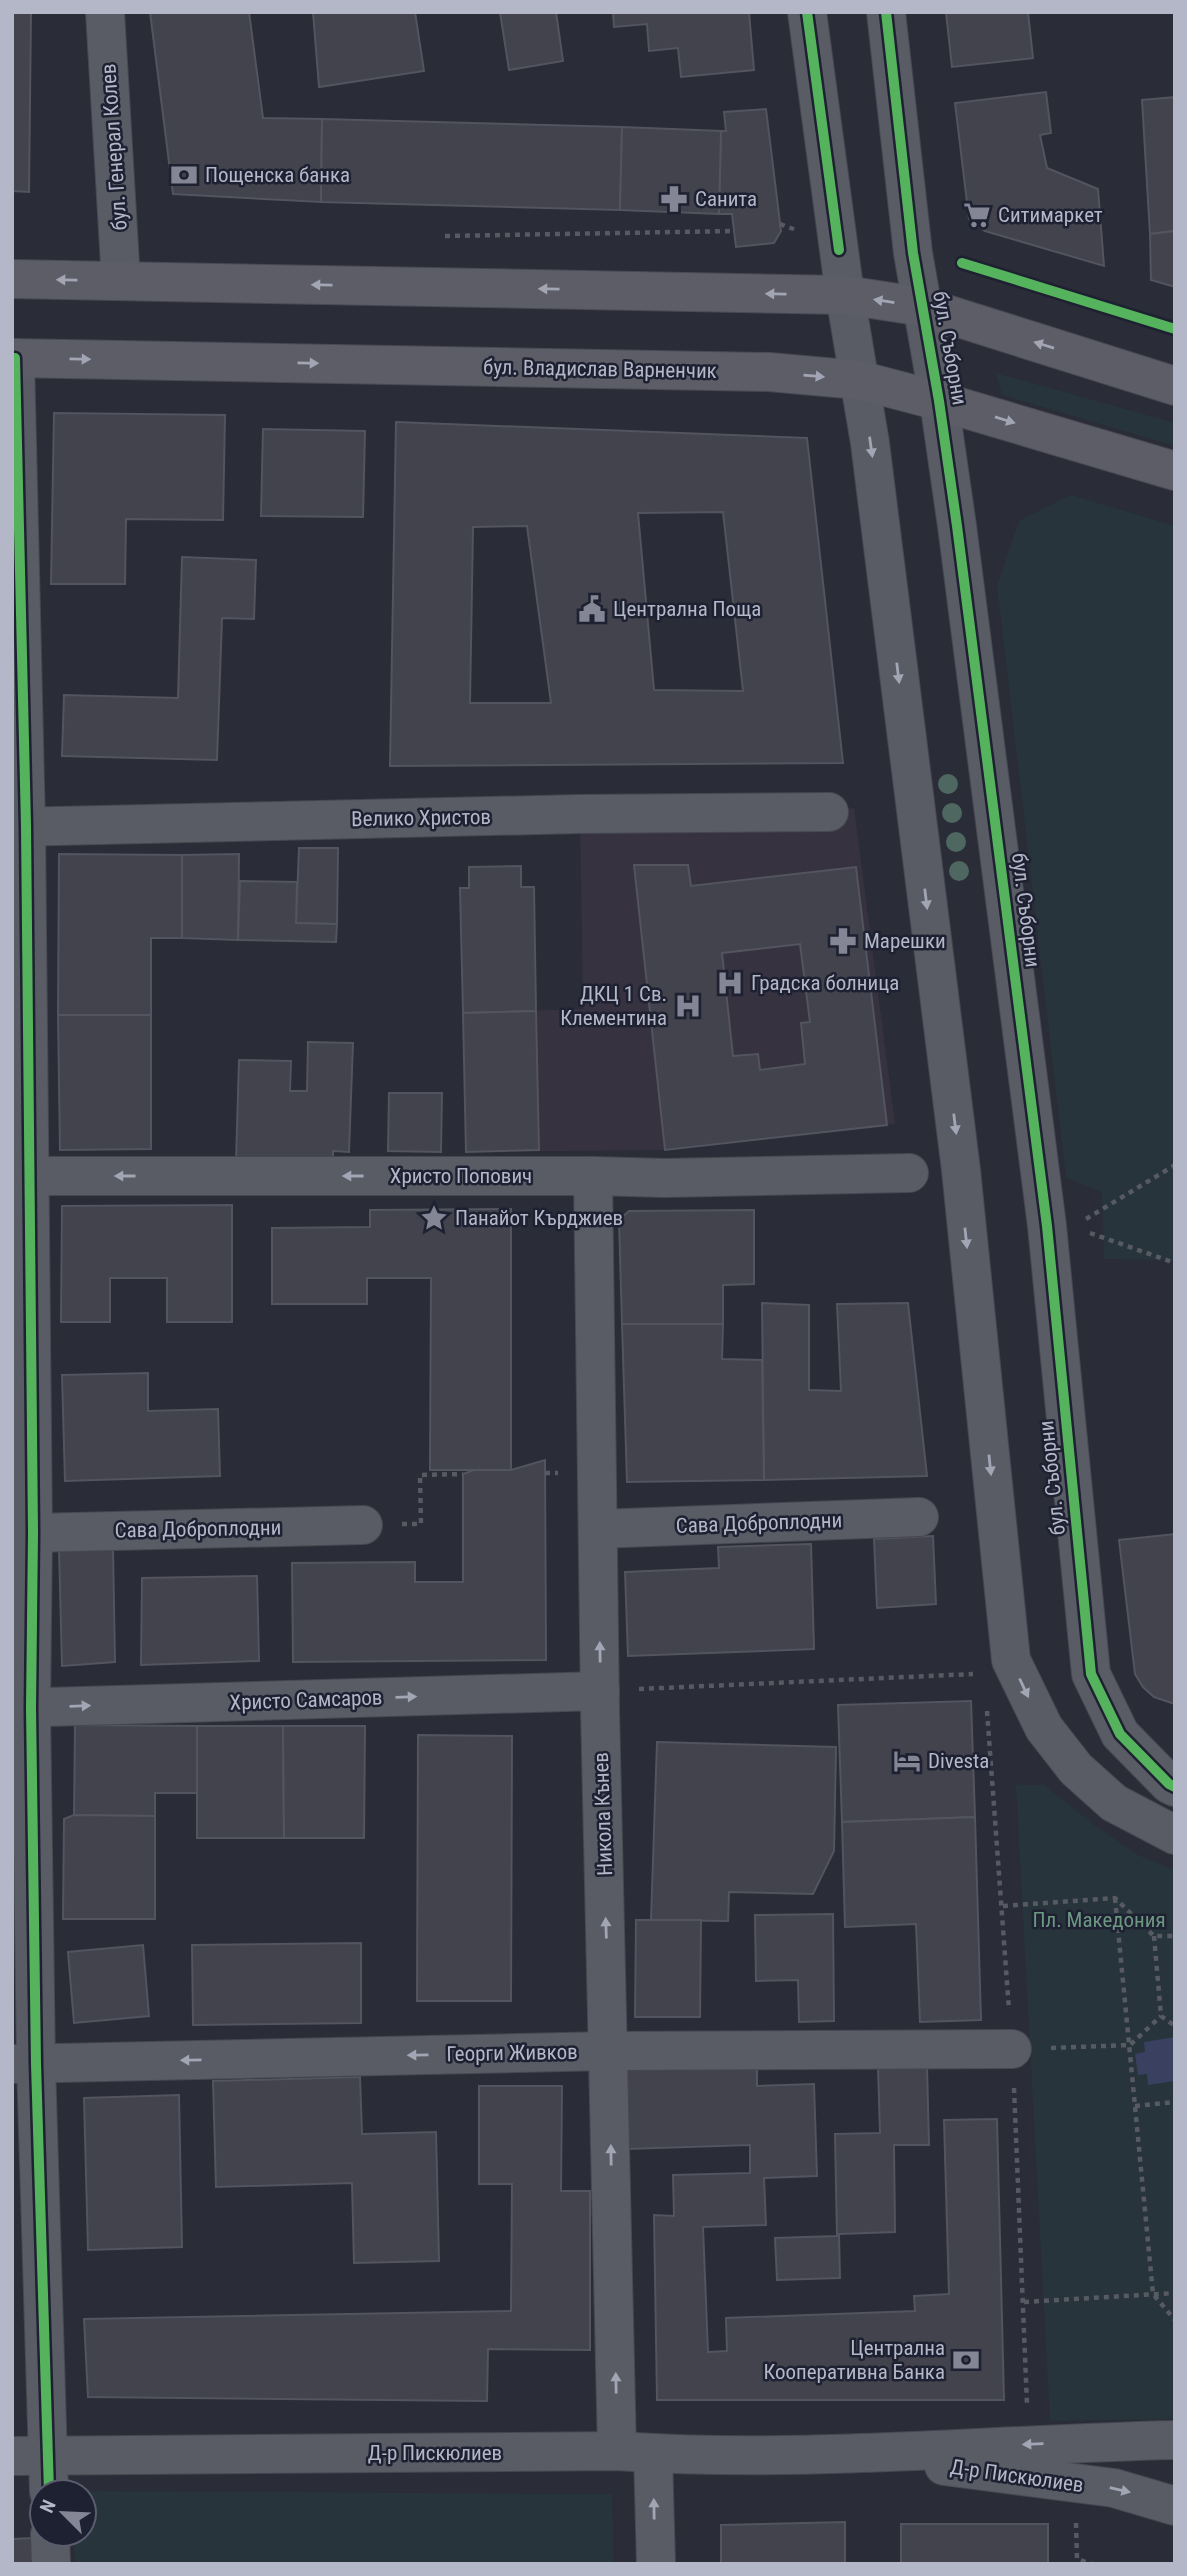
<svg xmlns="http://www.w3.org/2000/svg" width="1187" height="2576" font-family="'Roboto Condensed',sans-serif">
<style>
.medical{fill:#373240}
.green{fill:#27343c}
.water{fill:#394060}
.building{fill:#42434c;stroke:#52545f;stroke-width:2;fill-rule:evenodd}
.lines{fill:none;stroke-linecap:round;stroke-linejoin:round}
.minor-casing{stroke:#464850;stroke-width:40}
.tertiary-casing{stroke:#464850;stroke-width:40}
.primary-casing{stroke:#484953;stroke-width:40}
.path{stroke:#575a62;stroke-width:4.5;stroke-dasharray:5 5;stroke-linecap:butt}
.minor{stroke:#595c65;stroke-width:38}
.tertiary{stroke:#595c65;stroke-width:38}
.primary{stroke:#5c5d66;stroke-width:38}
.cycleway-casing{stroke:#1e2131;stroke-width:15}
.cycleway{stroke:#56b35d;stroke-width:10}
.tree{fill:#4e6760}
.oneway{fill:#a2a5b4}
.labels{text-anchor:middle;dominant-baseline:central;stroke-width:5;stroke-linejoin:round;paint-order:stroke}
.street-label{font-size:21px;fill:#b4b7c8;stroke:#1e2131}
.poi-label{font-size:21px;fill:#b4b7c8;stroke:#1e2131;text-anchor:start}
.park-label{font-size:21px;fill:#6c9781;stroke:#1e2131}
</style>
<rect width="100%" height="100%" fill="#2a2c37"/>
<path class="medical" d="M854 808 895 1124 665 1150 466 1152 463 1013 583 1009 580 814 829 812Z"/>
<g class="green">
<path d="M996 373 1175 423V446L1002 395Z"/>
<path d="M1071 495 1175 526V1263L1165 1260 1104 1259 1102 1192 1066 1178 997 585 1019 521Z"/>
<path d="M1016 1785H1044L1094 1825 1138 1855 1175 1870V2419L1050 2421Z"/>
<path d="M72 2491 612 2494 614 2564H75L74 2534H84V2492Z"/>
</g>
<path class="water" d="M1175 2037V2081L1148 2085 1147 2074 1138 2075 1135 2054 1145 2052 1144 2042Z"/>
<g class="building">
<path d="M12 12H31L29 192 12 191Z"/>
<path d="M150 12H249L263 118 322 119 321 202 173 194Z"/>
<path d="M313 12H415L424 71 319 87Z"/>
<path d="M500 12H556L563 61 509 70Z"/>
<path d="M613 12H749L754 70 681 77 678 48 649 51 647 24 614 27Z"/>
<path d="M946 12H1028L1033 58 952 67Z"/>
<path d="M1046 92 1051 133 1040 135 1047 168 1098 189 1104 266 985 231 969 219 955 103Z"/>
<path d="M1175 97V231L1150 234 1142 100Z"/>
<path d="M766 109 781 231 774 243 736 247 732 214H719L721 131H726L724 112Z"/>
<path d="M322 119 622 127 620 210 321 202Z"/>
<path d="M622 127 721 131 719 214 620 210Z"/>
<path d="M1175 231V287L1151 280 1150 234Z"/>
<path d="M54 413 225 415 223 520 126 519 125 584H51Z"/>
<path d="M396 422 807 438 843 763 390 766ZM723 512 743 691 654 690 638 513ZM527 526 551 703H470L473 527Z"/>
<path d="M263 429 365 431 363 517 261 516Z"/>
<path d="M182 557 256 560 254 619 222 618 217 760 62 756 64 695 178 698Z"/>
<path d="M299 848H338L337 924 296 923Z"/>
<path d="M59 854 182 855V938H151V1015H58Z"/>
<path d="M239 854 238 940 182 938V855Z"/>
<path d="M634 865H688L691 886 856 867 887 1125 665 1150ZM800 944 810 1022 801 1023 805 1064 760 1070 758 1054 733 1056 722 953Z"/>
<path d="M521 866V887H534L536 1011 463 1013 460 888H469V867Z"/>
<path d="M240 881 297 882 296 923 337 924 336 942 238 940Z"/>
<path d="M536 1011 539 1150 466 1152 463 1013Z"/>
<path d="M58 1015H151V1149L60 1150Z"/>
<path d="M308 1042 353 1043 349 1152 333 1151V1164L236 1161 239 1060 291 1061 290 1091H307Z"/>
<path d="M389 1093H442L441 1152 388 1151Z"/>
<path d="M232 1205V1322H167V1278H110V1322H61L62 1206Z"/>
<path d="M511 1209V1470H430L431 1278H367V1304H272V1228L370 1227V1210Z"/>
<path d="M754 1210V1284L723 1285V1324H622L619 1220 629 1211Z"/>
<path d="M762 1303 809 1305V1390L841 1391 837 1304 908 1303 927 1476 764 1480Z"/>
<path d="M622 1324H723L722 1359 762 1360 764 1480 627 1482Z"/>
<path d="M148 1373V1411L218 1409 220 1476 65 1481 62 1375Z"/>
<path d="M545 1460 546 1660 293 1662 292 1563 415 1562V1582H463V1474L474 1470H511Z"/>
<path d="M1175 1534V1704L1154 1697 1143 1687 1135 1674 1119 1540Z"/>
<path d="M933 1536 936 1604 877 1608 874 1539Z"/>
<path d="M811 1544 814 1649 628 1656 625 1572 719 1568 718 1547Z"/>
<path d="M59 1548 113 1549 115 1662 62 1666Z"/>
<path d="M257 1576 259 1661 141 1665 142 1578Z"/>
<path d="M971 1701 975 1817 842 1822 838 1705Z"/>
<path d="M75 1725 197 1726V1793H155V1816L74 1815Z"/>
<path d="M197 1726H283L284 1838H197Z"/>
<path d="M283 1726H365L364 1838H284Z"/>
<path d="M418 1735 512 1736 511 2001H417Z"/>
<path d="M657 1742 836 1747 834 1851 813 1894 729 1892 728 1921 651 1920Z"/>
<path d="M74 1815 155 1816V1919H63L64 1819Z"/>
<path d="M975 1817 981 2020 920 2022 916 1924 845 1927 842 1822Z"/>
<path d="M833 1914 834 2021 799 2022 798 1980 756 1981 755 1915Z"/>
<path d="M636 1920H701L700 2017H635Z"/>
<path d="M361 1943V2023L193 2025 192 1945Z"/>
<path d="M143 1945 149 2016 74 2023 68 1952Z"/>
<path d="M757 2065V2086L814 2084 817 2176 764 2178 766 2225 703 2227 708 2352 727 2351 726 2318 915 2311 914 2296 949 2294 944 2120 997 2119 1004 2400H657L654 2215 674 2216 673 2175 750 2173V2145L626 2149 623 2069Z"/>
<path d="M927 2066 929 2145H894L895 2232 839 2234 840 2278 777 2280 775 2238 837 2236 835 2134 880 2133 878 2067Z"/>
<path d="M360 2077 362 2134 436 2132 439 2261 354 2263 352 2183 216 2187 213 2081Z"/>
<path d="M479 2086H562L561 2191H590V2350L488 2349 487 2401 88 2397 84 2319 511 2311 512 2184H479Z"/>
<path d="M179 2095 182 2247 88 2250 84 2098Z"/>
<path d="M845 2522V2564H721V2525Z"/>
<rect x="901" y="2524" width="147" height="40"/>
<path d="M34 2538V2564H12V2539Z"/>
</g>
<g class="lines">
<defs>
<g id="minor">
<path d="M105 12 121 281"/>
<path d="M15 358 26 826 33 1533 31 1708 36 2064 49 2492"/>
<path d="M12 827 580 814 829 812"/>
<path d="M12 1176H593L665 1178 909 1173"/>
<path d="M593 1176 600 1710 617 2451"/>
<path d="M598 1529 919 1517"/>
<path d="M33 1533 363 1525"/>
<path d="M12 1708 600 1691"/>
<path d="M12 2064 609 2051 1012 2049"/>
<path d="M653 2454 656 2564"/>
<path d="M50 2534 51 2564"/>
</g>
<g id="tertiary">
<path d="M807 12 845 295 870 443 961 1170 1011 1660 1044 1728 1076 1769 1114 1803 1175 1835"/>
<path d="M886 12 913 253 939 401 957 526 1047 1226 1091 1674 1120 1734 1169 1784 1175 1787"/>
<path d="M12 2456 617 2451C803 2464 989 2444 1175 2440"/>
<path d="M944 2466 1114 2488 1175 2506"/>
</g>
<g id="primary">
<path d="M12 279 845 295 924 307 1175 386"/>
<path d="M12 358 769 372 859 380 939 401 1175 471"/>
</g>
</defs>
<use href="#minor" class="minor-casing"/>
<use href="#tertiary" class="tertiary-casing"/>
<use href="#primary" class="primary-casing"/>
<g class="path">
<path d="M780 224 796 230"/>
<path d="M445 236 734 231"/>
<path d="M1086 1219 1175 1165"/>
<path d="M1090 1233 1175 1263"/>
<path d="M545 1473H558"/>
<path d="M402 1524H421L420 1475 463 1474"/>
<path d="M639 1689 973 1674"/>
<path d="M987 1711 1009 2010"/>
<path d="M1115 1898 1153 2294 1175 2320"/>
<path d="M1003 1906 1115 1898 1154 1936H1175"/>
<path d="M1154 1936 1161 2016 1175 2026"/>
<path d="M1051 2048 1130 2045 1161 2016"/>
<path d="M1014 2088 1027 2405"/>
<path d="M1135 2106 1175 2102"/>
<path d="M1024 2302 1175 2293"/>
<path d="M1076 2523 1077 2559 1092 2564"/>
</g>
<use href="#minor" class="minor"/>
<use href="#tertiary" class="tertiary"/>
<use href="#primary" class="primary"/>
<defs>
<g id="cycleway">
<path d="M807 12 839 250"/>
<path d="M886 12 913 253 939 401 957 526 1047 1226 1091 1674 1120 1734 1169 1784 1175 1787"/>
<path d="M962 263 1175 329"/>
<path d="M15 358 26 826 33 1533 31 1708 36 2064 49 2492"/>
</g>
</defs>
<use href="#cycleway" class="cycleway-casing"/>
<use href="#cycleway" class="cycleway"/>
</g>
<g class="tree">
<circle cx="948" cy="784" r="10"/>
<circle cx="952" cy="813" r="10"/>
<circle cx="956" cy="842" r="10"/>
<circle cx="959" cy="871" r="10"/>
</g>
<defs><path id="oneway-solid" d="M-6-.8H1V-3.2L6.5 0L1 3.2V.8H-6Z" transform="scale(1.75)"/></defs>
<g class="oneway">
<use href="#oneway-solid" transform="translate(67 280) rotate(-179)"/>
<use href="#oneway-solid" transform="translate(322 285) rotate(-179)"/>
<use href="#oneway-solid" transform="translate(549 289) rotate(-179)"/>
<use href="#oneway-solid" transform="translate(776 294) rotate(-179)"/>
<use href="#oneway-solid" transform="translate(884 301) rotate(-171)"/>
<use href="#oneway-solid" transform="translate(1044 345) rotate(-163)"/>
<use href="#oneway-solid" transform="translate(80 359) rotate(1)"/>
<use href="#oneway-solid" transform="translate(308 363) rotate(1)"/>
<use href="#oneway-solid" transform="translate(814 376) rotate(5)"/>
<use href="#oneway-solid" transform="translate(1005 420) rotate(17)"/>
<use href="#oneway-solid" transform="translate(871 447) rotate(82)"/>
<use href="#oneway-solid" transform="translate(898 673) rotate(83)"/>
<use href="#oneway-solid" transform="translate(926 899) rotate(83)"/>
<use href="#oneway-solid" transform="translate(955 1124) rotate(83)"/>
<use href="#oneway-solid" transform="translate(125 1176) rotate(-180)"/>
<use href="#oneway-solid" transform="translate(353 1176) rotate(-180)"/>
<use href="#oneway-solid" transform="translate(966 1238) rotate(84)"/>
<use href="#oneway-solid" transform="translate(990 1465) rotate(84)"/>
<use href="#oneway-solid" transform="translate(600 1652) rotate(-91)"/>
<use href="#oneway-solid" transform="translate(1024 1688) rotate(65)"/>
<use href="#oneway-solid" transform="translate(406 1697) rotate(-2)"/>
<use href="#oneway-solid" transform="translate(80 1706) rotate(-2)"/>
<use href="#oneway-solid" transform="translate(606 1928) rotate(-92)"/>
<use href="#oneway-solid" transform="translate(418 2055) rotate(179)"/>
<use href="#oneway-solid" transform="translate(191 2060) rotate(179)"/>
<use href="#oneway-solid" transform="translate(611 2155) rotate(-91)"/>
<use href="#oneway-solid" transform="translate(616 2383) rotate(-91)"/>
<use href="#oneway-solid" transform="translate(1033 2444) rotate(178)"/>
<use href="#oneway-solid" transform="translate(1120 2490) rotate(13)"/>
<use href="#oneway-solid" transform="translate(654 2509) rotate(-91)"/>
</g>
<defs>
<symbol id="bank-bare" viewBox="-9 -9 18 18"><path d="M-6-4H6V4H-6ZM0-2.3a2.3 2.3 0 1 0 0 4.6a2.3 2.3 0 1 0 0-4.6Z" fill="#848695" stroke="#1e2131" stroke-width="2.5" paint-order="stroke"/></symbol>
<symbol id="pharmacy-bare" viewBox="-9 -9 18 18"><path d="M-2-6h4v4h4v4h-4v4h-4v-4h-4v-4h4Z" fill="#848695" stroke="#1e2131" stroke-width="2.5" paint-order="stroke"/></symbol>
<symbol id="supermarket-bare" viewBox="-9 -9 18 18"><path d="M-6-5.5h2.5l.6 2H6L4.5 2H-2.5L-4.4-4H-6ZM-1.5 3.2a1.3 1.3 0 1 0 .1 0ZM3 3.2a1.3 1.3 0 1 0 .1 0Z" fill="#848695" stroke="#1e2131" stroke-width="2.5" paint-order="stroke"/></symbol>
<symbol id="civic-bare" viewBox="-9 -9 18 18"><path d="M-.6-6.5H3V-4.5H.6V-3L4-1V1h2V6H-6V1h2V-1L-.6-3ZM-1.2 2.5V6h2.4V2.5Z" fill="#848695" stroke="#1e2131" stroke-width="2.5" paint-order="stroke"/></symbol>
<symbol id="hospital-bare" viewBox="-9 -9 18 18"><path d="M-5-5h3v3.5h4V-5h3V5h-3V1.5h-4V5h-3Z" fill="#848695" stroke="#1e2131" stroke-width="2.5" paint-order="stroke"/></symbol>
<symbol id="sight-bare" viewBox="-9 -9 18 18"><path d="M0-6L1.8-2.2L6-1.7L2.9 1.2L3.7 5.4L0 3.3L-3.7 5.4L-2.9 1.2L-6-1.7L-1.8-2.2Z" fill="#848695" stroke="#1e2131" stroke-width="2.5" paint-order="stroke"/></symbol>
<symbol id="hotel-bare" viewBox="-9 -9 18 18"><path d="M-6-4.5h1.5V1H6V5H4.5V3h-9V5H-6ZM-4 0a1.8 1.8 0 1 1 3.6 0ZM.5 0V-2.5h3Q6-2.5 6 0Z" fill="#848695" stroke="#1e2131" stroke-width="2.5" paint-order="stroke"/></symbol>
</defs>
<g fill-rule="evenodd">
<use href="#bank-bare" x="165" y="156" width="38" height="38"/>
<use href="#pharmacy-bare" x="655" y="180" width="38" height="38"/>
<use href="#supermarket-bare" x="958" y="196" width="38" height="38"/>
<use href="#civic-bare" x="573" y="590" width="38" height="38"/>
<use href="#pharmacy-bare" x="824" y="922" width="38" height="38"/>
<use href="#hospital-bare" x="711" y="964" width="38" height="38"/>
<use href="#hospital-bare" x="669" y="987" width="38" height="38"/>
<use href="#sight-bare" x="415" y="1199" width="38" height="38"/>
<use href="#hotel-bare" x="888" y="1742" width="38" height="38"/>
<use href="#bank-bare" x="947" y="2341" width="38" height="38"/>
</g>
<g class="labels">
<g class="street-label">
<text transform="translate(114 147) rotate(-94)">бул. Генерал Колев</text>
<text transform="translate(950 348) rotate(80)">бул. Съборни</text>
<text transform="translate(600 369) rotate(1)">бул. Владислав Варненчик</text>
<text transform="translate(421 818) rotate(-1)">Велико Христов</text>
<text transform="translate(1026 910) rotate(83)">бул. Съборни</text>
<text x="461" y="1176">Христо Попович</text>
<text transform="translate(1052 1478) rotate(-96)">бул. Съборни</text>
<text transform="translate(759 1523) rotate(-2)">Сава Доброплодни</text>
<text transform="translate(198 1529) rotate(-1)">Сава Доброплодни</text>
<text transform="translate(306 1700) rotate(-2)">Христо Самсаров</text>
<text transform="translate(603 1814) rotate(-92)">Никола Кънев</text>
<text transform="translate(512 2053) rotate(-1)">Георги Живков</text>
<text x="435" y="2453">Д-р Пискюлиев</text>
<text transform="translate(1017 2476) rotate(8)">Д-р Пискюлиев</text>
</g>
<g class="poi-label">
<text x="205" y="175">Пощенска банка</text>
<text x="695" y="199">Санита</text>
<text x="998" y="215">Ситимаркет</text>
<text x="613" y="609">Централна Поща</text>
<text x="864" y="941">Марешки</text>
<text x="751" y="983">Градска болница</text>
<text x="667" y="994" text-anchor="end">ДКЦ 1 Св.<tspan x="667" dy="24">Клементина</tspan></text>
<text x="455" y="1218">Панайот Кърджиев</text>
<text x="928" y="1761">Divesta</text>
<text x="945" y="2348" text-anchor="end">Централна<tspan x="945" dy="24">Кооперативна Банка</tspan></text>
</g>
<g class="park-label">
<text x="1099" y="1920">Пл. Македония</text>
</g>
</g>
<rect width="1187" height="2576" fill="none" stroke="#b4b7c8" stroke-width="28"/>
<g transform="translate(63 2513) rotate(294)"><circle r="33" fill="#1e2131" stroke="#5a5d6d" stroke-width="2"/>
<path d="M0-5L12 26L0 18L-12 26Z" fill="#848695"/>
<text y="-10" font-size="19" font-weight="bold" text-anchor="middle" fill="#b4b7c8">N</text>
</g>
</svg>
